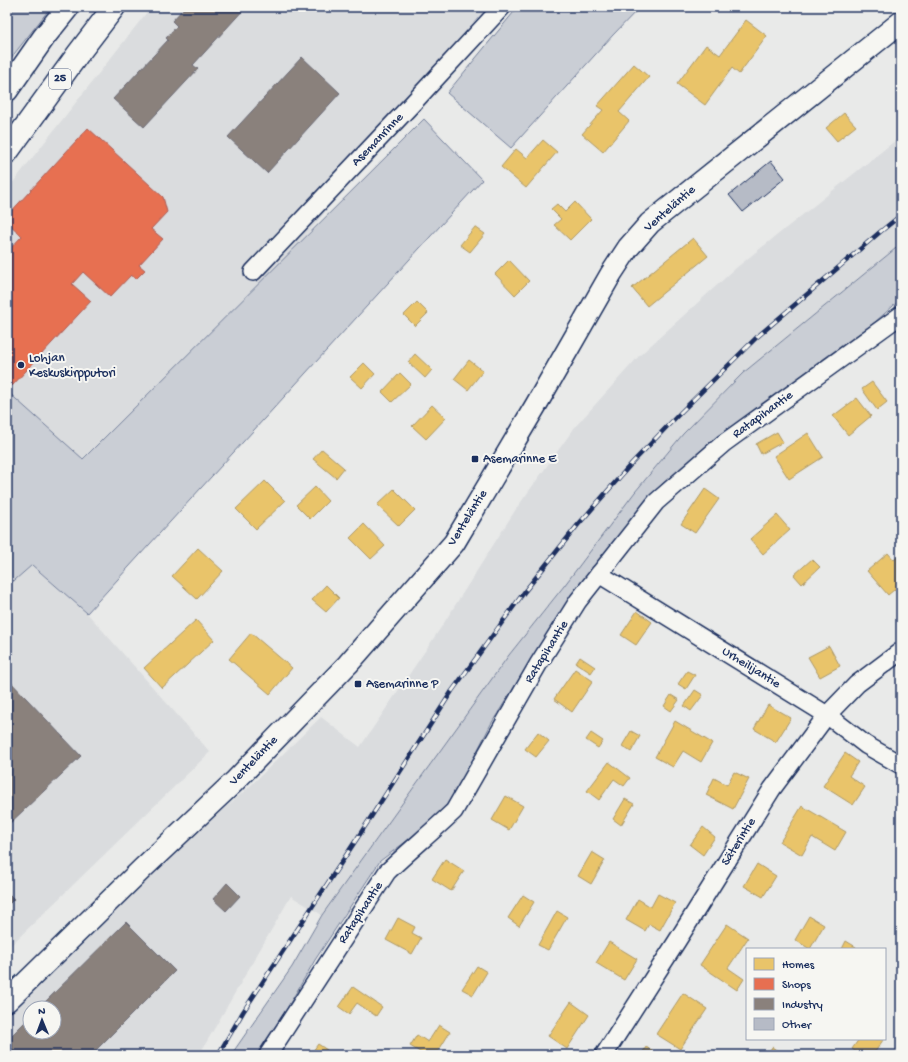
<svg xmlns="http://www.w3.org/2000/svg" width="908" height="1062" font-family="'Gochi Hand',sans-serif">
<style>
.built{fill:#dadcde;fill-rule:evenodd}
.green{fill:#caced5;stroke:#727e9a}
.homes{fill:#e9c46a;stroke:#ab9766}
.shops{fill:#e76f51;stroke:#aa5c55}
.industry{fill:#8a817c;stroke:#696873}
.building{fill:#b6bbc6;stroke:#1b2f5e}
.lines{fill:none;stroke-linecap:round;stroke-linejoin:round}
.minor-casing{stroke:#1b2f5e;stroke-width:20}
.tertiary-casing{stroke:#1b2f5e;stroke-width:24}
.trunk-casing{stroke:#1b2f5e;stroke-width:25}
.minor{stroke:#f6f6f2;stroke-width:17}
.tertiary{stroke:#f6f6f2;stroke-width:21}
.trunk{stroke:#f6f6f2;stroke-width:22}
.rail-casing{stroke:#1b2f5e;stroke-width:4.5}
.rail{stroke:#f6f6f2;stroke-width:3;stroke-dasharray:9;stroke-linecap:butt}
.poi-dot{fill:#1b2f5e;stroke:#f6f6f2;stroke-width:1.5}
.labels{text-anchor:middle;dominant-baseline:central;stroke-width:4;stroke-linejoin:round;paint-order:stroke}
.shield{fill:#f6f6f2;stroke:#5d6b8a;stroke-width:1}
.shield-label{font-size:12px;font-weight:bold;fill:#1b2f5e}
.street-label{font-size:13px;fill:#1b2f5e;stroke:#f6f6f2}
.poi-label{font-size:13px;fill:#1b2f5e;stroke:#f6f6f2;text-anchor:start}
</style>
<rect width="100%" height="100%" fill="#e9eae9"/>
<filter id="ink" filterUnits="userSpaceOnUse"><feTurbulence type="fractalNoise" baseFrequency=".025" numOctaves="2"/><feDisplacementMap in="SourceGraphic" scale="8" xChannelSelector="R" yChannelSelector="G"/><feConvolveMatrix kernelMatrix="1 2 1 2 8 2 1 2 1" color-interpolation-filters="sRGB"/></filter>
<g filter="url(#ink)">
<g class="built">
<path d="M151 7H489L293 252 82 459 7 391V190Z"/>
<path d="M901 136V244L743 373 683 434 635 492 564 586 509 655 322 915 291 896 199 1055H7V1015L151 872 248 788 321 717 360 747 442 626 516 509 575 427 639 356 736 268ZM30 1008H54V1032H30Z"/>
<path d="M32 565 87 613 210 752 7 949V587Z"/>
</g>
<g class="green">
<path d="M7 7H51L7 63Z"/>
<path d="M518 7H640L613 35 511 148 447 93Z"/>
<path d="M424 119 482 180 87 613 32 565 7 587V391L83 459Z"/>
<path d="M901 244V299L875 322 815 365 775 396 716 437 662 484 641 506 556 620 491 724 455 794 436 819 380 861 315 960 286 1010 256 1055H231L292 967 322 915 509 655 564 586 635 492 683 434 743 373Z"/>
</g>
<g class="homes">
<path d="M746 20 767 36 739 74 732 68 705 105 677 84 706 45 720 55Z"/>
<path d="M634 64 649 77 619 112 629 121 603 152 582 134 603 110 597 106Z"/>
<path d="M844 113 856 126 837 141 826 128Z"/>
<path d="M543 140 557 152 526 188 501 167 516 149 527 158Z"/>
<path d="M575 202 591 219 570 240 554 225 561 219 551 209 557 204 565 212Z"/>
<path d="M475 227 485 234 470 252 460 245Z"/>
<path d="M693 238 708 256 647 306 632 288Z"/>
<path d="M509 260 529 281 515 295 495 274Z"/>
<path d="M417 302 428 313 415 326 404 315Z"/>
<path d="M415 354 432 370 425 378 408 362Z"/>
<path d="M469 360 483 371 468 390 454 379Z"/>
<path d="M364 363 375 374 362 388 350 377Z"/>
<path d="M400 373 411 384 392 402 382 392Z"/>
<path d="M872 382 887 402 877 410 862 389Z"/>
<path d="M857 398 871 416 848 435 833 416Z"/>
<path d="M432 405 446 418 426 439 412 426Z"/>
<path d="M777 432 783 442 761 454 756 444Z"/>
<path d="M808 433 823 457 789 479 774 456Z"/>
<path d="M322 449 344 468 336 478 313 459Z"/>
<path d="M265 481 285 501 256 529 236 509Z"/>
<path d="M315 487 328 501 310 519 296 505Z"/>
<path d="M394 489 415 510 399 526 377 505Z"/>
<path d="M705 489 719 499 695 533 681 524Z"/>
<path d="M777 515 790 530 763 554 750 539Z"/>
<path d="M364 524 385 546 371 559 350 538Z"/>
<path d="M198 548 223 571 197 599 172 576Z"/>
<path d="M888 553 894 560 901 554V584L888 595 867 571Z"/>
<path d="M812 559 820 567 802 584 794 575Z"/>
<path d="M326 585 339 598 326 612 312 600Z"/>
<path d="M637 611 652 622 636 645 621 635Z"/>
<path d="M196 620 214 640 162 688 144 668Z"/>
<path d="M251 633 292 668 270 694 229 659Z"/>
<path d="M829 646 840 666 820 677 808 657Z"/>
<path d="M580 657 595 667 591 673 576 663Z"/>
<path d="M575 669 593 681 572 712 554 699Z"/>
<path d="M687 671 695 675 686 689 678 684Z"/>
<path d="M695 690 703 695 691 711 684 706Z"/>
<path d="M671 695 679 700 671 711 664 706Z"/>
<path d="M768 705 791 718 776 742 754 729Z"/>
<path d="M675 721 712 743 701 762 683 751 673 767 655 757Z"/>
<path d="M631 731 640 736 631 752 622 746Z"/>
<path d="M538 732 549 741 536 757 525 749Z"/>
<path d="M591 733 603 741 598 748 586 740Z"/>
<path d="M845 753 858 762 849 776 865 787 853 805 823 786Z"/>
<path d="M609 762 630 778 624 786 614 779 599 800 587 791Z"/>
<path d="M734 772 749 779 733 809 706 795 714 778 727 785Z"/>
<path d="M506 796 523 806 509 830 492 820Z"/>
<path d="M625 799 634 804 621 825 613 819Z"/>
<path d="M802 806 846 832 835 851 812 837 802 855 780 842Z"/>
<path d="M703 827 715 837 703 855 690 845Z"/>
<path d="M592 852 605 860 591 884 578 876Z"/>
<path d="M445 859 464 871 451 891 432 879Z"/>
<path d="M757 864 776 876 763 897 744 886Z"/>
<path d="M658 894 675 903 660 930 649 924 645 931 626 920 638 899 651 907Z"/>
<path d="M523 895 534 902 519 926 508 918Z"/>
<path d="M557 911 567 917 548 950 538 945Z"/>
<path d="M809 916 824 925 810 949 795 940Z"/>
<path d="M398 918 415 927 412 933 421 938 412 954 386 940Z"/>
<path d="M727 924 748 938 728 968 744 979 737 990 700 965Z"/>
<path d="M846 941 856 947 855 949H842Z"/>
<path d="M609 942 637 959 624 980 596 963Z"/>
<path d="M477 966 487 972 473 995 462 989Z"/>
<path d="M353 987 382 1007 376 1016 357 1003 349 1014 339 1007Z"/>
<path d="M683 993 707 1009 680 1049 656 1034Z"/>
<path d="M571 1002 589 1015 567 1049 548 1036Z"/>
<path d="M439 1025 450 1032 436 1055H425L410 1046 417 1035 428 1042Z"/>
<path d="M859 1039H882L883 1040 873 1055H861L852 1049Z"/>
<path d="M318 1044 327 1050 324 1055H310Z"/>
<path d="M646 1047 660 1055H641Z"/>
<path d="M772 1047 783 1055H767Z"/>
</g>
<path class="shops" d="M88 128 163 197 167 212 151 229 163 239 139 265 145 270 136 279 131 275 110 297 83 272 72 284 91 301 12 386 7 381V252L22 236 7 222V216Z"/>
<g class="industry">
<path d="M185 7H246L193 65 198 69 144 127 113 99 168 40 166 38 177 26 172 21Z"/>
<path d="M302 57 340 93 267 173 228 137Z"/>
<path d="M7 678 81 756 7 826Z"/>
<path d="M227 883 240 896 226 911 213 899Z"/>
<path d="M7 892 14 899 7 906Z"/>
<path d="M126 922 175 971 91 1055H7V1040L30 1017V1032H54V1008H39Z"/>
</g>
<path class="building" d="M771 161 785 178 743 212 729 195Z"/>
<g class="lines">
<defs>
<g id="minor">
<path d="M253 272 413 103 502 7"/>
<path d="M599 574 827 715 866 745 901 765"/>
<path d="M268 1055 387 872C409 851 432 832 454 811L539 663 578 601 656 502 724 443 901 315"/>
<path d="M604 1055 677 941 772 789 827 715 857 684 901 651"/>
</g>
<path id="tertiary" d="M7 1001 142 869 234 782 348 664 454 543 536 405 611 274 628 248 650 223 901 22"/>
<g id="trunk">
<path d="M7 90 44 37 68 7"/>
<path d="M7 152 78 54 114 7"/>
</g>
</defs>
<use href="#minor" class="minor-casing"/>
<use href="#tertiary" class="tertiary-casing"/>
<use href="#trunk" class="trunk-casing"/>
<use href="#minor" class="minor"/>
<use href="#tertiary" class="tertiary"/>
<use href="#trunk" class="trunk"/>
<defs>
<path id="rail" d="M218 1055 243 1012 362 831 452 691 525 591 577 526 632 463 682 411 757 337 880 232 901 215"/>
</defs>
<use href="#rail" class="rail-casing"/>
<use href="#rail" class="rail"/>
</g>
</g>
<g class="poi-dot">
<circle cx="21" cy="365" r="4"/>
<rect x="471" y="455" width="8" height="8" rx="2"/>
<rect x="354" y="680" width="8" height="8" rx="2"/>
</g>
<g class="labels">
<rect class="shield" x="49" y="69" width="22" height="20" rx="3"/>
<g class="shield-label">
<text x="60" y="79">25</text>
</g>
<g class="street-label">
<text transform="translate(378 140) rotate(-46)">Asemanrinne</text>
<text transform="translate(670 209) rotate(-41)">Venteläntie</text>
<text transform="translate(763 415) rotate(-36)">Ratapihantie</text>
<text transform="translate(468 518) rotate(-58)">Venteläntie</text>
<text transform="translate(547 652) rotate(-58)">Ratapihantie</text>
<text transform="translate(751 668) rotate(32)">Urheilijantie</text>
<text transform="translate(254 761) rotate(-46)">Venteläntie</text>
<text transform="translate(739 842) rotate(-58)">Säterintie</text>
<text transform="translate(361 913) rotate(-57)">Ratapihantie</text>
</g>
<g class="poi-label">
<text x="29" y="358">Lohjan<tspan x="29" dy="15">Keskuskirpputori</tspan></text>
<text x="483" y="459">Asemarinne E</text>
<text x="366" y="684">Asemarinne P</text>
</g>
</g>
<rect width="908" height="1062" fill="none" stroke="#f6f6f2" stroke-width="24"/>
<rect x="12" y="12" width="884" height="1038" fill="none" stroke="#1b2f5e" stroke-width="1.5" filter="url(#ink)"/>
<rect x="746" y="948" width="140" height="92" fill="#f6f6f2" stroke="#9ea6b7"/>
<rect x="754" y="958" width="20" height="12" fill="#e9c46a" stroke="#9ea6b7"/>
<text x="782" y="968" font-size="12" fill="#1b2f5e">Homes</text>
<rect x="754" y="978" width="20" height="12" fill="#e76f51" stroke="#9ea6b7"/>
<text x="782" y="988" font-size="12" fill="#1b2f5e">Shops</text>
<rect x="754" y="998" width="20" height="12" fill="#8a817c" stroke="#9ea6b7"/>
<text x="782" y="1008" font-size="12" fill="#1b2f5e">Industry</text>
<rect x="754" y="1018" width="20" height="12" fill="#b6bbc6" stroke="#9ea6b7"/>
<text x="782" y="1028" font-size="12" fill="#1b2f5e">Other</text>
<g transform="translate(42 1020) rotate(359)"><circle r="19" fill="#f6f6f2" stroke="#9ea6b7"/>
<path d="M0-3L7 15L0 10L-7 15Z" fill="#1b2f5e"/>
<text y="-6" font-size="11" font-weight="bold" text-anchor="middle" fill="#1b2f5e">N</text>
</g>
</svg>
